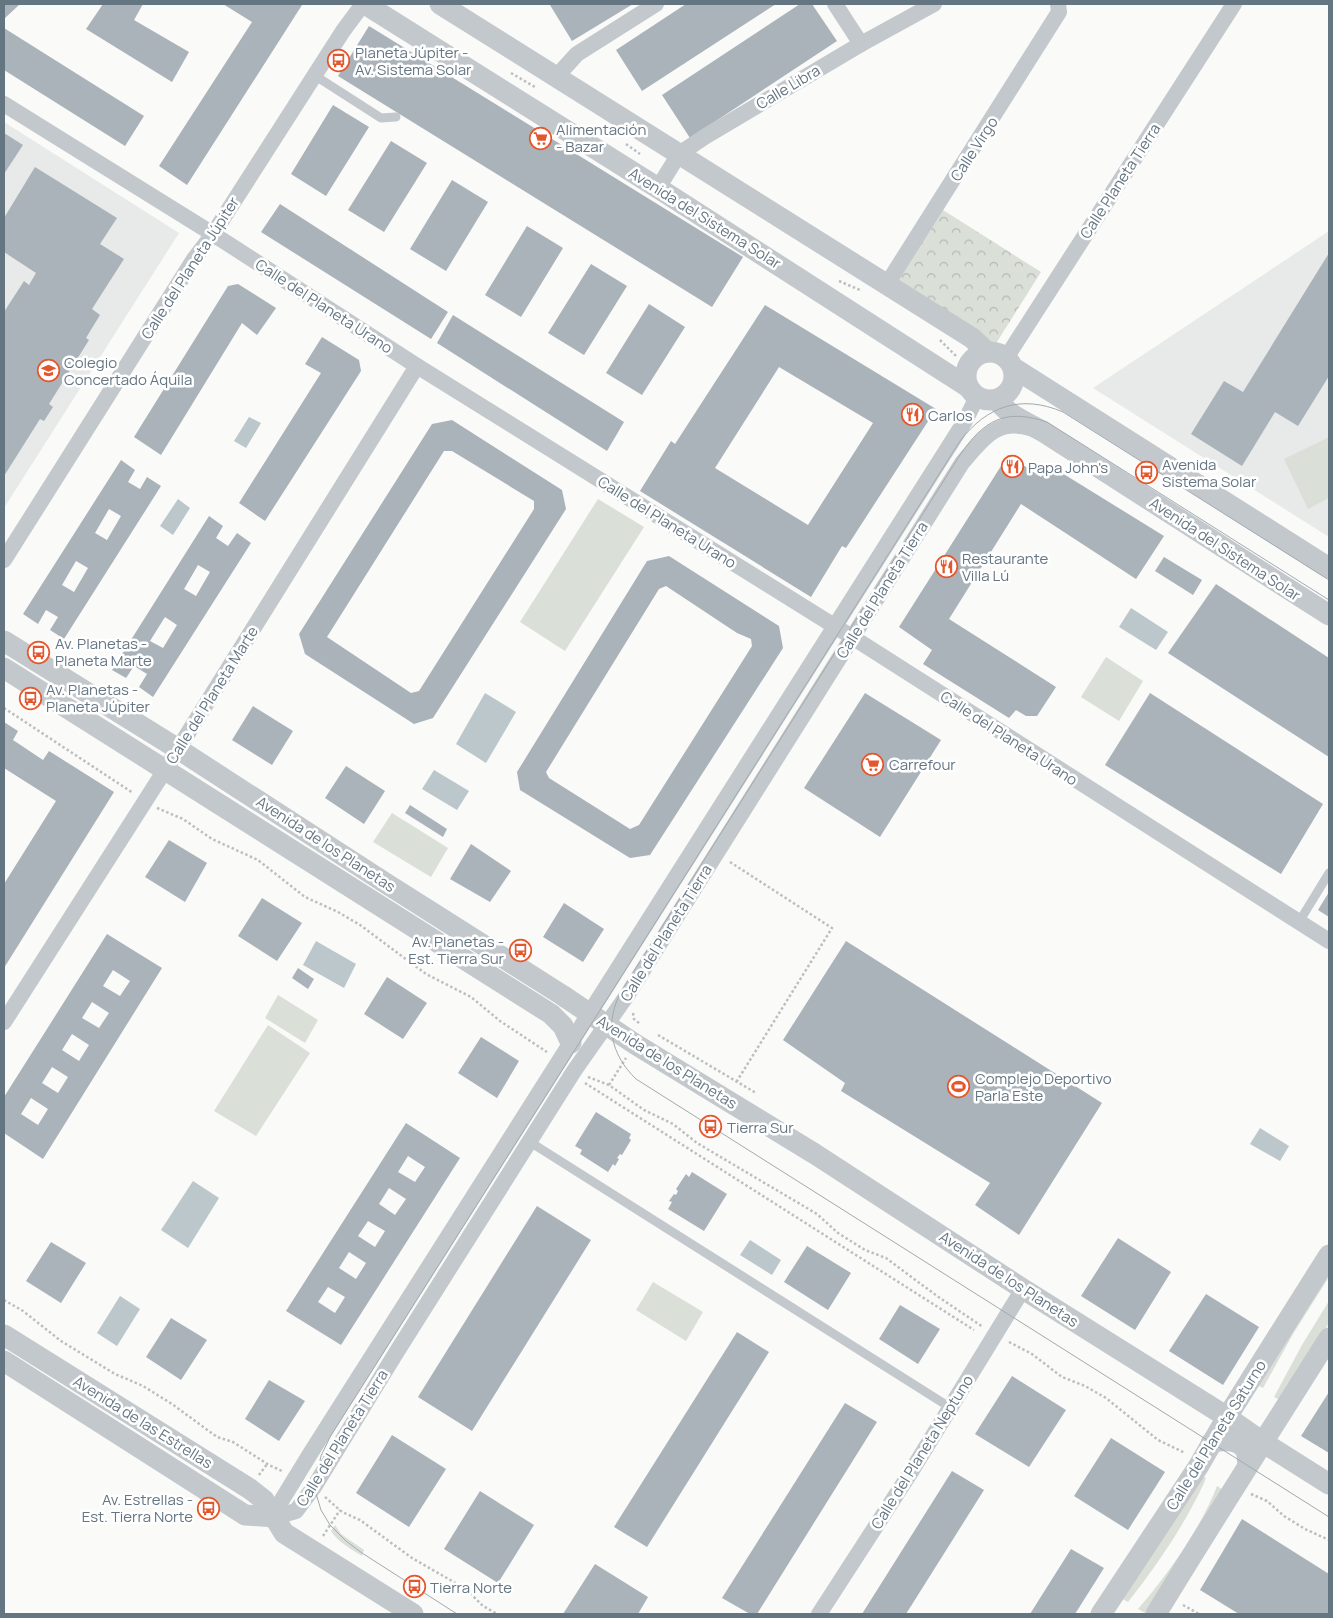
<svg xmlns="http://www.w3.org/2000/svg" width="1333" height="1618" font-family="Manrope,sans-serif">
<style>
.built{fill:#e8e9e9}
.green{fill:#dadfd7}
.park{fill:url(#park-crowns)}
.water{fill:#bbc7cb}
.building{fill:#aab3b9;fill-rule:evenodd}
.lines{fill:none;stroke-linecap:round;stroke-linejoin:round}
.path{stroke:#bbbfc2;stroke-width:2.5;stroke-dasharray:2.5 2.5;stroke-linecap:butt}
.service{stroke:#c3c8cc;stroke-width:9}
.minor{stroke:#c3c8cc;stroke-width:16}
.tertiary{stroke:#c3c8cc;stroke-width:21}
.tram{stroke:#a2aab0;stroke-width:1}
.labels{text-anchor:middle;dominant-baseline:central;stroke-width:5;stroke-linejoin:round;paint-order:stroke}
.poi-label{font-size:15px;fill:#657683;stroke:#fff;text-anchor:start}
.street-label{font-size:15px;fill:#657683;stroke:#fff}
</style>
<defs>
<pattern id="park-crowns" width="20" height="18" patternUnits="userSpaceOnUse" patternTransform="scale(1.25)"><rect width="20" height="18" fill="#dadfd7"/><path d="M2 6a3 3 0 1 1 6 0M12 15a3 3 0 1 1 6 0" fill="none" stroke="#b4b9b4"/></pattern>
</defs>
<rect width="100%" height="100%" fill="#fafaf8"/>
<g class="built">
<path d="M4 122 179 233 4 508Z"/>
<path d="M1329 231V537L1093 388Z"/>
</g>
<g class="green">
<path d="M1329 437V498L1308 509 1284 459Z"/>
<path d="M598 499 644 527 565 651 520 622Z"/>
<path d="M1106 657 1143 681 1119 721 1081 697Z"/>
<path d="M392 813 448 848 431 877 373 842Z"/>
<path d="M278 995 318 1020 305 1043 265 1018Z"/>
<path d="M268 1025 310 1053 256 1136 214 1111Z"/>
<path d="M1329 1272V1277L1293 1334 1263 1388 1257 1385Z"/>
<path d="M653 1282 703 1312 686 1341 636 1310Z"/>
<path d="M1329 1301V1323L1280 1400 1274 1397 1302 1345Z"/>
<path d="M1200 1475 1206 1478 1204 1483C1184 1526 1157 1565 1128 1602L1123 1599Z"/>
<path d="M1217 1486 1223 1490 1145 1613 1138 1609C1167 1576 1202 1526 1217 1486Z"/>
<path d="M335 1525 341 1534 364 1550 362 1556C351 1549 338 1542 331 1531Z"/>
</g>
<path class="park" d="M943 210 1041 272 995 345 896 283Z"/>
<g class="water">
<path d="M249 417 261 423 246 448 234 441Z"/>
<path d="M178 499 190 508 173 535 160 526Z"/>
<path d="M1131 608 1168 632 1156 650 1119 627Z"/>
<path d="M485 693 516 712 486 763 456 744Z"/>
<path d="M434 770 469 791 457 810 422 789Z"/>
<path d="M316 941 356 964 344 988 303 965Z"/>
<path d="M1260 1128 1289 1146 1280 1161 1250 1144Z"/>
<path d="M193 1181 219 1198 188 1248 161 1230Z"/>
<path d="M750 1240 781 1260 772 1275 740 1255Z"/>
<path d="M120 1296 140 1309 117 1346 97 1333Z"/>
</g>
<g class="building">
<path d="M4 4H20L4 19Z"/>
<path d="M103 4H143L134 20 189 52 172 82 86 29Z"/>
<path d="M223 4 302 5 187 185 159 166 252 22Z"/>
<path d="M552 4H633L572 41 550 5Z"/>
<path d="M686 4H776L642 91 616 50Z"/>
<path d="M800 4H812L837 41 690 138 662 95Z"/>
<path d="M369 26 743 257 712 307 338 76Z"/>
<path d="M4 28 144 116 125 146 4 70Z"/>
<path d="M333 105 369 127 326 196 291 174Z"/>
<path d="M4 133 23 145 4 174Z"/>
<path d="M391 141 427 163 384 232 348 210Z"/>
<path d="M35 167 117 218 100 244 124 259 92 309 100 315 86 338 89 340 49 404 53 407 44 421 40 419 4 476V312L24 281 29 285 36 273 4 252V218Z"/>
<path d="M452 180 488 202 446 271 410 249Z"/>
<path d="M280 204 448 312 431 339 261 232Z"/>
<path d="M527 226 563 248 521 317 485 295Z"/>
<path d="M1329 253V376L1298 426 1275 412 1242 466 1191 434 1224 381 1243 392Z"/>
<path d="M591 264 627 286 584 355 548 333Z"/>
<path d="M238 284 276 308 257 335 242 323 161 455 134 437 228 286Z"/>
<path d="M649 304 685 327 642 395 606 373Z"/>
<path d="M765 305 936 409 846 548 842 546 811 597 640 491 671 441 675 444ZM779 367 873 423 808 525 715 468Z"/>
<path d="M453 315 624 422 607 451 437 343Z"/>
<path d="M322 337 359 360 361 371 265 521 239 503 321 373 305 364Z"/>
<path d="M452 420 562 490 566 509 433 718 414 724 305 654 299 634 432 424ZM444 451H452L534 501V509L419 691 411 693 327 637Z"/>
<path d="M1008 455 1041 477 1049 465 1164 536 1136 579 1021 504 949 619 1056 687 1037 716H1026L1016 710 1009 718 923 664 932 650 899 627Z"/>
<path d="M121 460 135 470 128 482 140 489 147 477 161 486 64 639 50 630 58 617 46 610 38 624 23 614ZM109 509 121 516 107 540 95 533ZM76 561 88 568 74 592 62 585Z"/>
<path d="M209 516 223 526 216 538 228 546 237 533 251 543 153 697 139 687 147 674 134 666 126 678 112 670ZM198 565 210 572 196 596 184 589ZM165 617 177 625 163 648 150 641Z"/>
<path d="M669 556 779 626 783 648 650 855 630 858 520 790 517 772 647 561ZM666 586 737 633 751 639 752 646 639 825 630 829 549 778 546 772 659 589Z"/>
<path d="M1164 557 1202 580 1193 595 1155 571Z"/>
<path d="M1216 584 1329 658V757L1168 653Z"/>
<path d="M865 693 941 740 880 837 804 788Z"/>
<path d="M1150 693 1323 804 1281 874 1105 765Z"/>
<path d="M253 706 293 731 272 765 232 740Z"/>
<path d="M4 722 18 731 13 740 43 760 49 751 114 792 4 968V884L56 801 4 768Z"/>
<path d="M346 766 385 791 364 824 325 798Z"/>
<path d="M410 805 447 829 443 837 405 813Z"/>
<path d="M169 840 207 863 185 902 145 877Z"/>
<path d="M471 844 511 871 490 902 450 879Z"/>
<path d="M1329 892V917L1318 910Z"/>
<path d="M262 898 302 923 277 961 238 936Z"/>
<path d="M564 903 604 929 583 962 543 937Z"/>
<path d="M107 934 162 968 43 1159 4 1133V1097ZM113 970 130 981 120 996 103 986ZM92 1002 109 1013 99 1028 82 1018ZM72 1034 89 1045 79 1061 62 1050ZM52 1067 68 1077 58 1093 42 1083ZM31 1098 48 1109 38 1125 21 1114Z"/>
<path d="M846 941 1102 1103 1019 1235 975 1205 990 1183 841 1091 845 1083 783 1040Z"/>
<path d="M298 968 314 979 308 989 292 978Z"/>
<path d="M387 977 427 1003 403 1039 364 1014Z"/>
<path d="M481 1037 519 1061 497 1098 458 1073Z"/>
<path d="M596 1112 631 1134 629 1138 631 1140 622 1155 620 1154 617 1158 619 1159 615 1166 613 1164 608 1172 580 1154 582 1150 575 1146Z"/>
<path d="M406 1123 460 1158 341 1345 286 1311ZM408 1156 425 1167 415 1182 398 1172ZM389 1188 406 1199 395 1215 379 1204ZM368 1221 385 1231 375 1247 358 1236ZM349 1252 366 1263 356 1279 339 1268ZM328 1287 345 1297 335 1313 318 1302Z"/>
<path d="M692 1172 727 1194 704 1231 668 1209 672 1202 669 1201 674 1194 676 1195 678 1191 676 1189 686 1174 689 1177Z"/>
<path d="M537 1206 591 1240 472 1431 418 1397Z"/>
<path d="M1118 1238 1171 1272 1135 1330 1081 1296Z"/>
<path d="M51 1242 86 1263 61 1303 26 1281Z"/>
<path d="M807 1246 851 1273 828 1310 784 1282Z"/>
<path d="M1206 1294 1259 1327 1223 1385 1169 1351Z"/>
<path d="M900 1305 940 1329 918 1364 879 1339Z"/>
<path d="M171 1318 207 1340 181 1380 146 1357Z"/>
<path d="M737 1332 769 1352 647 1547 614 1527Z"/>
<path d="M1012 1376 1066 1410 1029 1467 975 1434Z"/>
<path d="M269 1380 305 1401 279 1441 245 1419Z"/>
<path d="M1329 1392V1453L1301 1436Z"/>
<path d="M845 1403 877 1422 757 1614H750L722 1598Z"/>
<path d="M392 1435 446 1469 409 1527 356 1493Z"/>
<path d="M1111 1438 1165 1472 1128 1530 1074 1496Z"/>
<path d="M952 1471 984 1490 906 1614H862Z"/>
<path d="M480 1491 534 1525 498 1583 444 1549Z"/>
<path d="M1242 1519 1329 1574V1614H1239L1200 1590Z"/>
<path d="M1071 1549 1104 1568 1075 1614H1030Z"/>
<path d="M595 1564 648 1597 638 1614H563Z"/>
</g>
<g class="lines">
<g class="path">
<path d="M511 73 535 87"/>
<path d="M626 144 640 154"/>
<path d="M839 281 862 291"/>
<path d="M940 340 956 356"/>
<path d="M4 708 133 793"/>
<path d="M157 808 183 819 212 839 258 860 305 897 338 912 360 925 426 974 471 997 500 1021 547 1052"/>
<path d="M730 862 832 928 737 1081"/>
<path d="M633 1013 634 1019 639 1023"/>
<path d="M658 1035 756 1093"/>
<path d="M588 1077 609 1085 644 1110 673 1124 697 1143 817 1214 838 1233 865 1250 886 1258 937 1296 983 1327"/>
<path d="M585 1083 974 1330"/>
<path d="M609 1085 626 1058"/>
<path d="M4 1300 23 1311 61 1341 115 1374 143 1386 172 1404 217 1437 233 1442 269 1465 282 1471"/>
<path d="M1009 1342 1032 1354 1062 1377 1085 1386 1106 1398 1158 1440 1185 1453"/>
<path d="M259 1475 267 1464"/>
<path d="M1251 1494 1267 1501 1284 1516 1305 1529 1329 1540"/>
<path d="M325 1497 342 1512 360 1520 412 1558 466 1589 483 1606 497 1614"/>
<path d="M323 1536 340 1510"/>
<path d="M1183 1605 1199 1614"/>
</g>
<g class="service">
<path d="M314 75 381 118 396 117"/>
<path d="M1299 922 1329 873"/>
<path d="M530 1142 951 1408"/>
</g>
<g class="minor">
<path d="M835 4 861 44"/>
<path d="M556 77 577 54 656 4"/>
<path d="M4 104 213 234 417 366 852 637 1329 941"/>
<path d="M658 188 679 154 706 136 861 44 934 4"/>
<path d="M887 284 1059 12 1058 4"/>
<path d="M1006 358 1234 4"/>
<path d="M4 560 194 259 213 234 343 31 363 4"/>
<path d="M4 1022 165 770 417 366"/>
<path d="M275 1517 296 1511 314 1487 396 1353 574 1071 628 994 962 463C982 440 996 418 1030 428"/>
<path d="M275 1517 280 1503 310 1454 965 421 977 397"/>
<path d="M819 1614 909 1475 1023 1289"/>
</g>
<g class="tertiary">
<path d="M365 4 658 188 968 387"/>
<path d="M440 4 972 338 987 352"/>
<circle cx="990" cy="376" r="24"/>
<path d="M1014 368 1329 568"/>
<path d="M997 400C1008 415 1026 422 1042 431L1329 615"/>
<path d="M4 641 178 749 387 884 562 995 635 1044 815 1154 1023 1289 1227 1417 1264 1443 1329 1484"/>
<path d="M4 668 551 1014 563 1026 571 1043"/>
<path d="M4 1335 250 1489 264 1500 284 1533 413 1614"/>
<path d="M4 1361 245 1515 275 1517"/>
<path d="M1211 1443C1222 1439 1238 1439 1245 1449 1248 1454 1247 1461 1248 1465"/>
<path d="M1101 1614 1198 1467 1227 1417 1329 1255"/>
<path d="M1156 1614C1212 1522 1271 1430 1329 1338"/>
</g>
<g class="tram">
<path d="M1329 600 1047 422C1005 408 984 420 960 455L622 990C604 1022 610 1054 636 1079L1329 1517"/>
<path d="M457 1614 362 1553 346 1541 330 1525 321 1510 314 1487 321 1456 330 1437 960 441C987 406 1021 394 1063 412L1329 580"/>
</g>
</g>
<defs>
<symbol id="bus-ring" viewBox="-11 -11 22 22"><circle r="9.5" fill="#fff" stroke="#e4572e" stroke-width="1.5"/><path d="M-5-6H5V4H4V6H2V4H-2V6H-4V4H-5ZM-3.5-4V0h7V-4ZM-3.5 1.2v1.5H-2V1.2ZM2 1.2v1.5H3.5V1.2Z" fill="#e4572e"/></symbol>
<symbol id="supermarket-ring" viewBox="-11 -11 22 22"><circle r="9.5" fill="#fff" stroke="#e4572e" stroke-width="1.5"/><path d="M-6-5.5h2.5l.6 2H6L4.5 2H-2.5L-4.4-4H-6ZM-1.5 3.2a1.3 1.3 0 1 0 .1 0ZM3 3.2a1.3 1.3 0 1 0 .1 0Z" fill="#e4572e"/></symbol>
<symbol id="school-ring" viewBox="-11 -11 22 22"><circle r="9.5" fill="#fff" stroke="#e4572e" stroke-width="1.5"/><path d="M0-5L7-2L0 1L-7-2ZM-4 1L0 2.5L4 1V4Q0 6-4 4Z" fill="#e4572e"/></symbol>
<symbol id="restaurant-ring" viewBox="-11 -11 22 22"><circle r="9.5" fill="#fff" stroke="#e4572e" stroke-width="1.5"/><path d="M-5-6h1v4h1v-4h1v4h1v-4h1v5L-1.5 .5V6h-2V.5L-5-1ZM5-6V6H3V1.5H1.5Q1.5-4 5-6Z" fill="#e4572e"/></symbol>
<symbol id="stadium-ring" viewBox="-11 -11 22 22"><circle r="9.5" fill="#fff" stroke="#e4572e" stroke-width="1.5"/><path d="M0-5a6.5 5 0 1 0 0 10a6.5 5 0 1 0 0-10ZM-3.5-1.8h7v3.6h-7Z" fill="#e4572e"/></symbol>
</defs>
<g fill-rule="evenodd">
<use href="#bus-ring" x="326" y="48" width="25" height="25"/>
<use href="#supermarket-ring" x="528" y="126" width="25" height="25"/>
<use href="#school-ring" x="36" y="358" width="25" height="25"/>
<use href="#restaurant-ring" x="900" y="402" width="25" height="25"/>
<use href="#restaurant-ring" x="1000" y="454" width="25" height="25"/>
<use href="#bus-ring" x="1134" y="460" width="25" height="25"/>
<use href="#restaurant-ring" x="934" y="554" width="25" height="25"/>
<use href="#bus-ring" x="26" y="640" width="25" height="25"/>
<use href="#bus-ring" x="18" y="686" width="25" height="25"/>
<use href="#supermarket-ring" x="860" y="752" width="25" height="25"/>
<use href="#bus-ring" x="508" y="938" width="25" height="25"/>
<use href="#stadium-ring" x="946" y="1074" width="25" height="25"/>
<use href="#bus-ring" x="698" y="1114" width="25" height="25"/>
<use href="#bus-ring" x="196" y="1496" width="25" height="25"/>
<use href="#bus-ring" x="402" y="1574" width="25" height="25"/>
</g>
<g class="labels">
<g class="poi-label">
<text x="355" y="52">Planeta Júpiter -<tspan x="355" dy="17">Av. Sistema Solar</tspan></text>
<text x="556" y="129">Alimentación<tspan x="556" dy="17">- Bazar</tspan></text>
<text x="64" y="362">Colegio<tspan x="64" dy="17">Concertado Áquila</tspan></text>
<text x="928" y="415">Carlos</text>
<text x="1162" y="464">Avenida<tspan x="1162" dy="17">Sistema Solar</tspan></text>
<text x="1028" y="467">Papa John's</text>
<text x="962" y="558">Restaurante<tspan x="962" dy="17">Villa Lú</tspan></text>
<text x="55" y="643">Av. Planetas -<tspan x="55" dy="17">Planeta Marte</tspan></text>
<text x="46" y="689">Av. Planetas -<tspan x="46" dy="17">Planeta Júpiter</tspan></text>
<text x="889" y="764">Carrefour</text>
<text x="504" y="941" text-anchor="end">Av. Planetas -<tspan x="504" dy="17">Est. Tierra Sur</tspan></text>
<text x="975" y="1078">Complejo Deportivo<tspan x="975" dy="17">Parla Este</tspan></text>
<text x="727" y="1127">Tierra Sur</text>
<text x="193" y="1499" text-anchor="end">Av. Estrellas -<tspan x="193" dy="17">Est. Tierra Norte</tspan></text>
<text x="430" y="1587">Tierra Norte</text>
</g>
<g class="street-label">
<text transform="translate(788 87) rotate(-31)">Calle Libra</text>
<text transform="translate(974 149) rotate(-57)">Calle Virgo</text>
<text transform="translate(1120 181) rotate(-57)">Calle Planeta Tierra</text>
<text transform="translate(705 218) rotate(32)">Avenida del Sistema Solar</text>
<text transform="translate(190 268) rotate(-57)">Calle del Planeta Júpiter</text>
<text transform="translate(324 306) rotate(33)">Calle del Planeta Urano</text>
<text transform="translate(667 522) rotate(32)">Calle del Planeta Urano</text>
<text transform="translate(1225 549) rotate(33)">Avenida del Sistema Solar</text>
<text transform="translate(882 590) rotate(-58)">Calle del Planeta Tierra</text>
<text transform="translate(212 695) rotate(-58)">Calle del Planeta Marte</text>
<text transform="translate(1009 738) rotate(33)">Calle del Planeta Urano</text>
<text transform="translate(326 844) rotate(33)">Avenida de los Planetas</text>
<text transform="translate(666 933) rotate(-58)">Calle del Planeta Tierra</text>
<text transform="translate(667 1062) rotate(32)">Avenida de los Planetas</text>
<text transform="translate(1009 1279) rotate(33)">Avenida de los Planetas</text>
<text transform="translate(143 1422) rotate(32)">Avenida de las Estrellas</text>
<text transform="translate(1216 1435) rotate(-58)">Calle del Planeta Saturno</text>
<text transform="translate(342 1438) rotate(-58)">Calle del Planeta Tierra</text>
<text transform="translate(922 1452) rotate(-58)">Calle del Planeta Neptuno</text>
</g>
</g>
<rect width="1333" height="1618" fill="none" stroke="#657683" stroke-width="10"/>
</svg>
